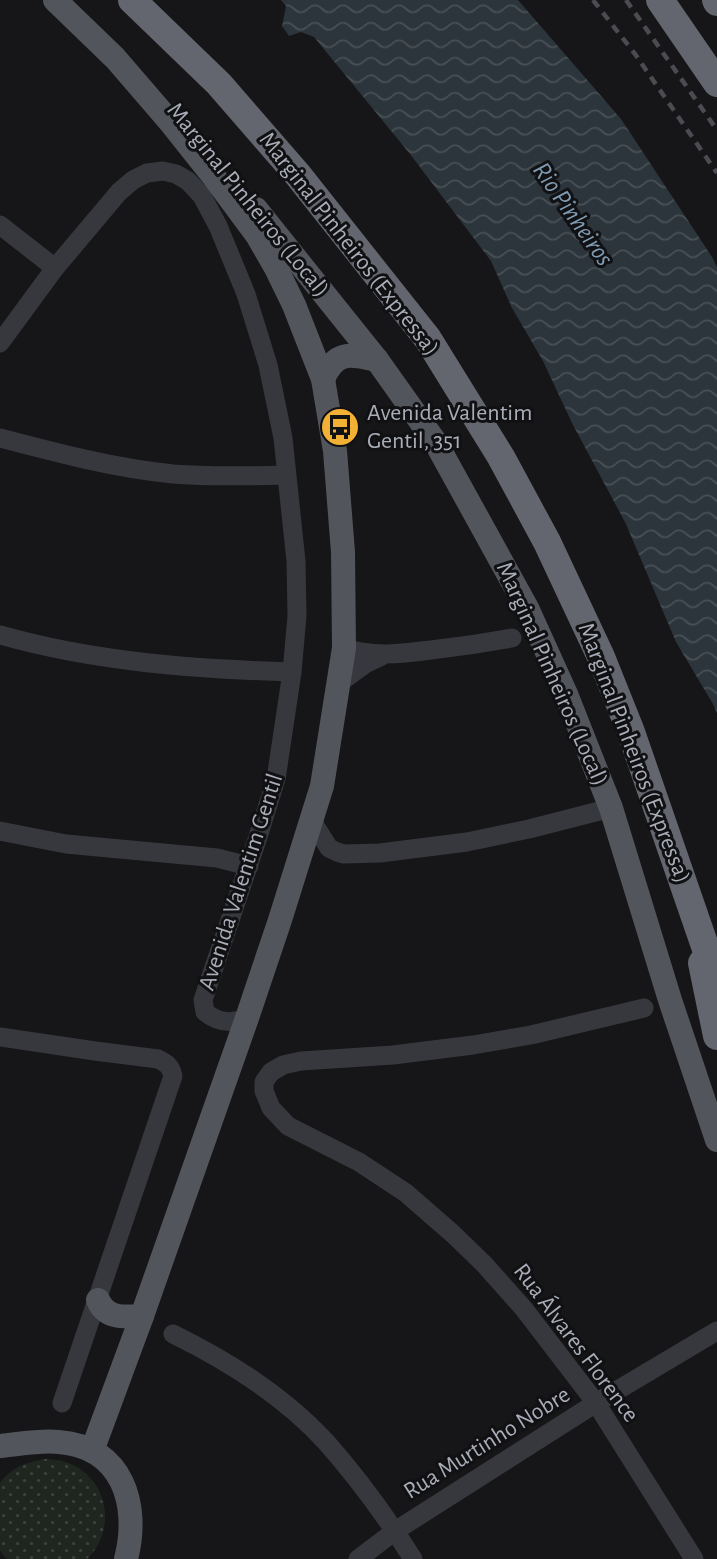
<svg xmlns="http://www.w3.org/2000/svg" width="717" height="1559" font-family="'Alegreya Sans',sans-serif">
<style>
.park{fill:url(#park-dots)}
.water{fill:url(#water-waves)}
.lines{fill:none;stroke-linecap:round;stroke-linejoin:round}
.minor{stroke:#37383d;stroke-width:19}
.major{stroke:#53555c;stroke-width:24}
.highway{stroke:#63666e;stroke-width:28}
.rail{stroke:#4a4c52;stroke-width:4.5;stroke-dasharray:9 7;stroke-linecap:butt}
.labels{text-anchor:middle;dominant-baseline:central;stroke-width:6;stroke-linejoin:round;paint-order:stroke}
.street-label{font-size:24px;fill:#a8adb8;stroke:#111113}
.poi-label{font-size:24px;fill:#a8adb8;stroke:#111113;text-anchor:start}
.water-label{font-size:26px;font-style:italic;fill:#7f9bb3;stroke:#111113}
</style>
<defs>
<pattern id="park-dots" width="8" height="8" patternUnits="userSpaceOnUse" patternTransform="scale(1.75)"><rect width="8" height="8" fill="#1e261f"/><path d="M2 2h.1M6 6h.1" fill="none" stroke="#3c433d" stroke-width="1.8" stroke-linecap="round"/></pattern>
<pattern id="water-waves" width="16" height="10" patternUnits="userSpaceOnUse" patternTransform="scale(1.75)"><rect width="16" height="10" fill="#2c353c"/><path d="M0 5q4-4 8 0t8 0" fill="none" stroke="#485056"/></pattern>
</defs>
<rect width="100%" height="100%" fill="#161618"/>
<path class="park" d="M44 1459C55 1459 65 1461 75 1466 110 1485 115 1532 87 1559H7L0 1551V1483C11 1468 26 1462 44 1459Z"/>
<path class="water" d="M281 0H518L621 119 712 257 717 267V713L713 704 676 642 626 524 572 423 543 361 512 308 491 261 410 154 314 37 301 32 289 36 282 26 286 6Z"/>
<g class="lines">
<g class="minor">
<path d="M0 225 55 268"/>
<path d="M0 343 55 268 119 192 133 180 147 173 163 171 176 174 188 181 202 196 218 226 246 294 268 365 283 438 296 561 297 616 292 672 276 779 257 840 203 1000 205 1012C218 1023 231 1024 247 1018"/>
<path d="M0 438C57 453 114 468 173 474 211 477 249 476 286 475"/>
<path d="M0 635C95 662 194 669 292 672"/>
<path d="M344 648C373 657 400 654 431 650 458 647 485 643 512 638"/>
<path d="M339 683 365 664 382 656"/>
<path d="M312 821 329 848 337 852 344 854 380 853 467 842 529 829 611 808"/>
<path d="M0 831 66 844 217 858 249 866"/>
<path d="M644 1008 531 1035 473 1045 393 1055 301 1061 283 1065 271 1072 264 1082V1091L271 1108 288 1126 359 1162 406 1193 453 1234 484 1264 524 1309 596 1403 694 1559"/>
<path d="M0 1037 95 1051 158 1059C166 1063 171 1066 173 1076L62 1403"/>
<path d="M173 1334C228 1361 284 1396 326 1442 358 1478 387 1518 413 1559"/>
<path d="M358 1559 395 1531 596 1403 717 1331"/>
</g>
<g class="major">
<path d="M55 0 115 58 171 123 214 177 257 235 276 268 294 305 323 379 335 451 343 552 344 648 322 786 280 920 247 1018 142 1316 92 1451"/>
<path d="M256 209 377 360 436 443 527 608 566 694 611 808 670 1000 717 1140"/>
<path d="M323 379C336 350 350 354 377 360"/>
<path d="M98 1300C106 1319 124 1317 142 1316"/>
<path d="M0 1446C20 1444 40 1440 59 1442 123 1447 140 1505 126 1559"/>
</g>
<g class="highway">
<path d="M132 0 219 84 298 175 428 339 501 457 547 542 601 657 631 732 717 981"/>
<path d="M660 0 717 83"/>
<path d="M716 0 717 2"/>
<path d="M702 963 717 1036"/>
</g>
<g class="rail">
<path d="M593 0 635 54 717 173"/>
<path d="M626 0 717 130"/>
</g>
</g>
<defs>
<symbol id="bus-disc" viewBox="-11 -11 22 22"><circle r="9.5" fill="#f2b134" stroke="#111113"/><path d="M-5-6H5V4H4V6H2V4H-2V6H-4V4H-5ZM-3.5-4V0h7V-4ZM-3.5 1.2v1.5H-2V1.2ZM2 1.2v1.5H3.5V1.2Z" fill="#111"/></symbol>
</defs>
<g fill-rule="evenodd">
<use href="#bus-disc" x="318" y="405" width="44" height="44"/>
</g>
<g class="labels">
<g class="street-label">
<text transform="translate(248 200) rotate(51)">Marginal Pinheiros (Local)</text>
<text transform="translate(349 244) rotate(52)">Marginal Pinheiros (Expressa)</text>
<text transform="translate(552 674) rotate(66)">Marginal Pinheiros (Local)</text>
<text transform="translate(634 753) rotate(69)">Marginal Pinheiros (Expressa)</text>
<text transform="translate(241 882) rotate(-72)">Avenida Valentim Gentil</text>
<text transform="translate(576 1343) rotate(53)">Rua Álvares Florence</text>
<text transform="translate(487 1443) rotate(-32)">Rua Murtinho Nobre</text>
</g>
<g class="poi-label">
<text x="367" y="413">Avenida Valentim<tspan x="367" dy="28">Gentil, 351</tspan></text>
</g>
<g class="water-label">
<text transform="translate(573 214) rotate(55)">Rio Pinheiros</text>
</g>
</g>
</svg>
